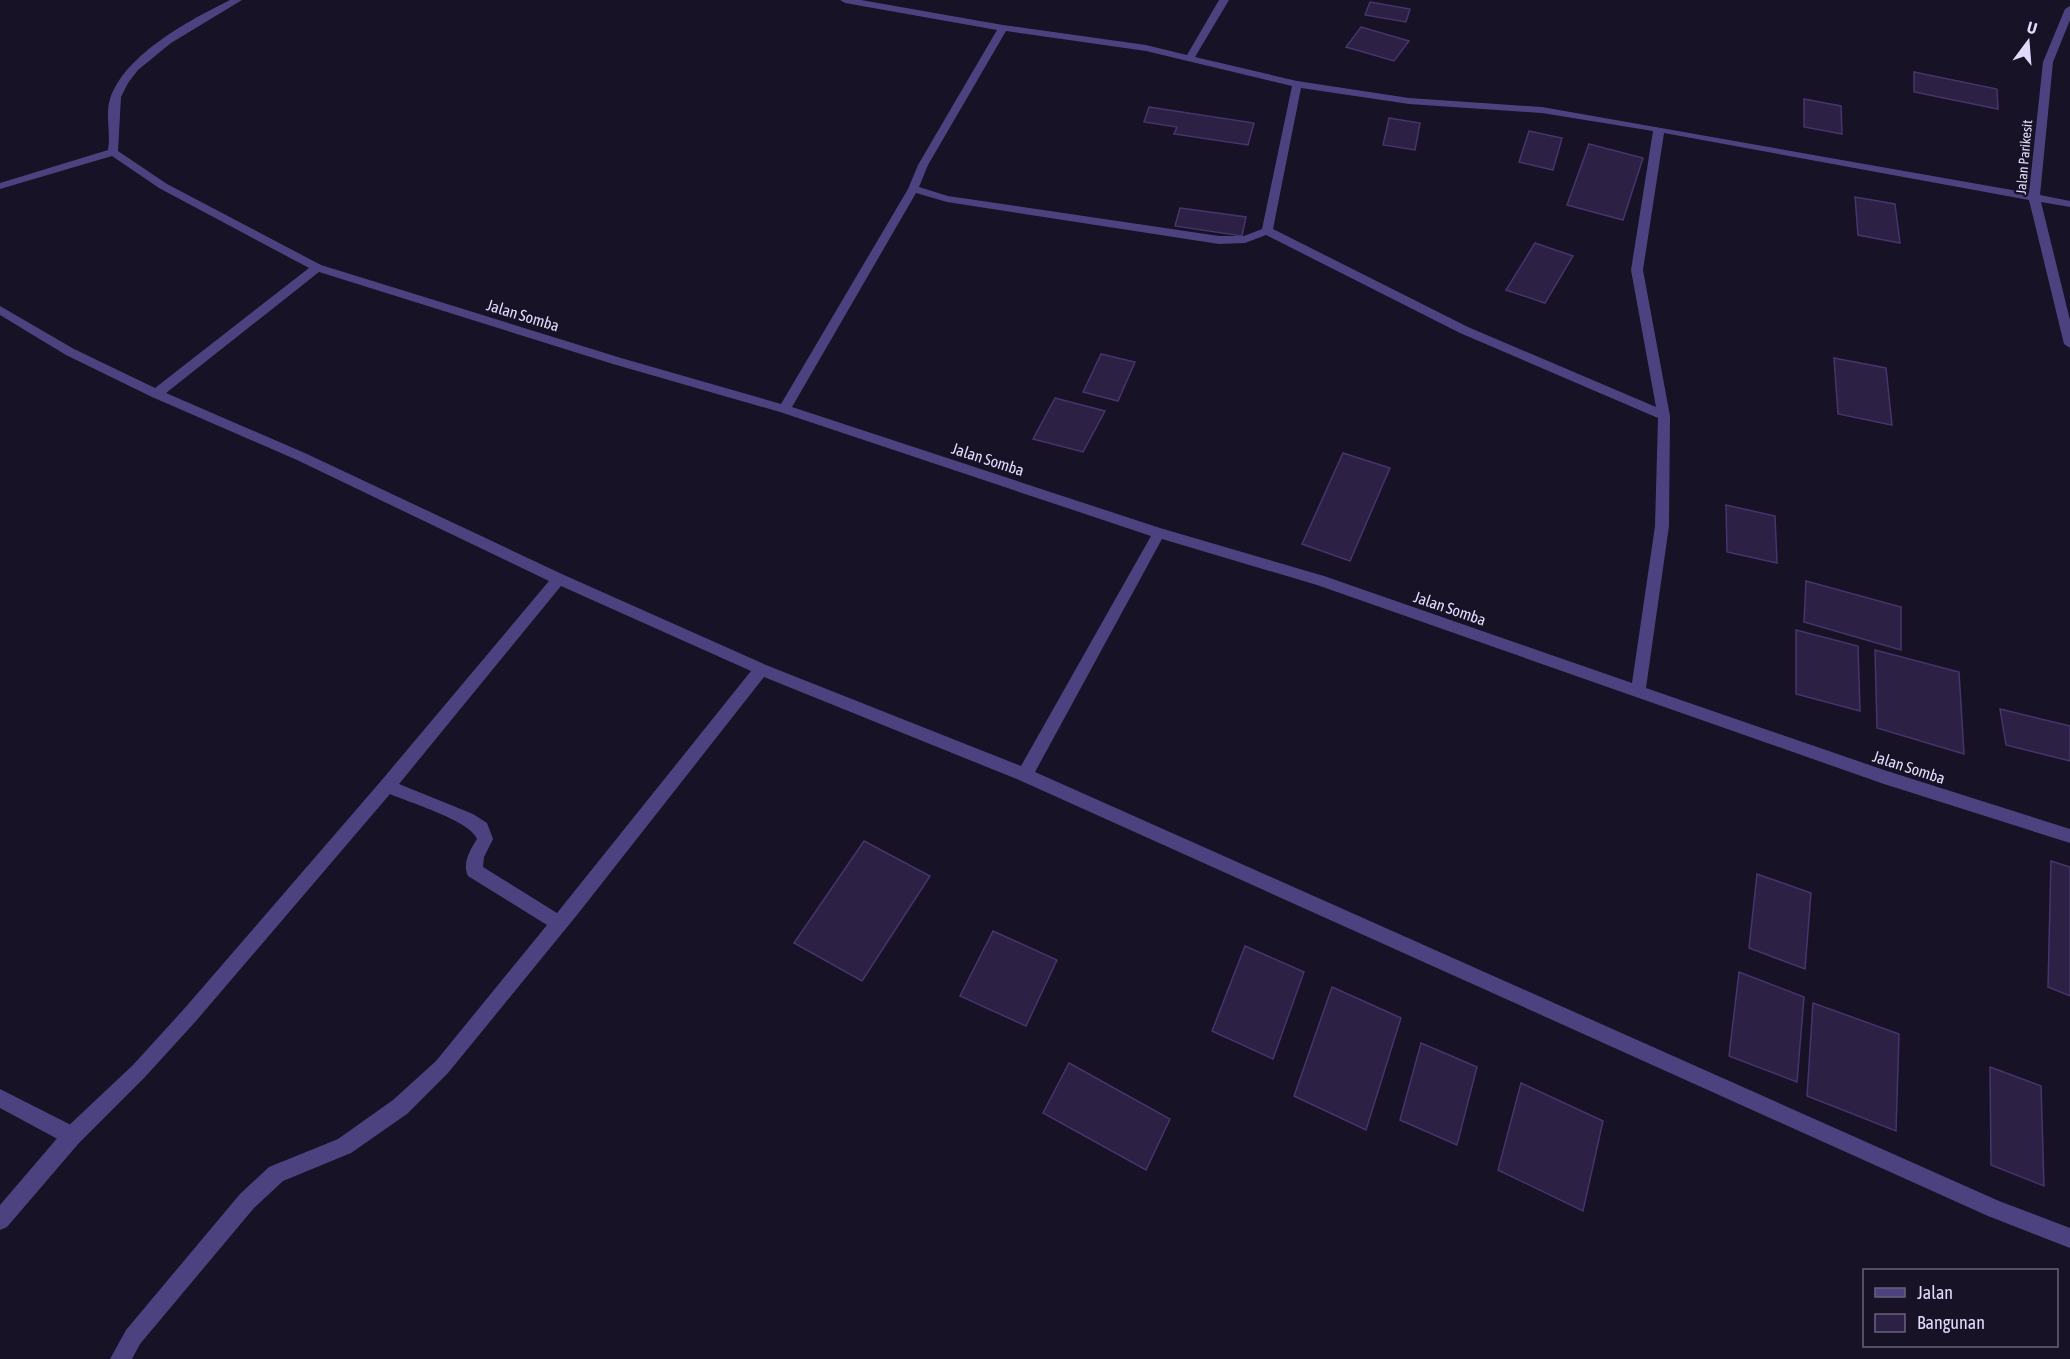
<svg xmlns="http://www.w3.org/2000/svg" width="2070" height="1359" font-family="'Asap Condensed',sans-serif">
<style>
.building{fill:#2c2044;stroke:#47346d;stroke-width:1.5}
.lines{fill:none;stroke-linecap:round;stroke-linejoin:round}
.service{fill:#4c427f;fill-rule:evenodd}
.minor{fill:#4c427f;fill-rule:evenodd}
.labels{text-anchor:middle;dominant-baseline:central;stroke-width:5;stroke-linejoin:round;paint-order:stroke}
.far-street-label{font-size:14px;fill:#e2dafb;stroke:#171225}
.street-label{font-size:16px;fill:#e2dafb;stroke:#171225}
</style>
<rect width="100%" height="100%" fill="#171225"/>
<g class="building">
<path d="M1370 2 1410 9 1406 22 1365 15Z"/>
<path d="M1361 27 1409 41 1394 61 1346 47Z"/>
<path d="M1914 72 1997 89 1998 109 1914 92Z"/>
<path d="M1804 99 1841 106 1842 134 1804 127Z"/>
<path d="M1149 107 1254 123 1248 145 1174 134 1177 127 1144 122Z"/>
<path d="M1389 118 1420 123 1415 150 1383 145Z"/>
<path d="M1529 131 1562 138 1553 170 1519 162Z"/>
<path d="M1589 144 1643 158 1623 220 1567 205Z"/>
<path d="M1855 197 1895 204 1900 243 1858 235Z"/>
<path d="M1180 208 1246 217 1242 236 1175 226Z"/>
<path d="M1535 243 1573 256 1545 303 1506 290Z"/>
<path d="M1101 354 1135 362 1118 401 1083 392Z"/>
<path d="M1834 358 1886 368 1892 425 1838 414Z"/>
<path d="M1055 398 1105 411 1083 452 1033 439Z"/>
<path d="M1343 453 1390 468 1350 561 1302 544Z"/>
<path d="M1726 505 1775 516 1777 563 1727 552Z"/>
<path d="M1806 581 1901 607V650L1804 622Z"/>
<path d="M1796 630 1858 646 1860 711 1796 694Z"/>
<path d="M1875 650 1959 672 1964 754 1877 728Z"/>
<path d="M2000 709 2070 726V761L2006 745Z"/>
<path d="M864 841 930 876 862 981 794 943Z"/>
<path d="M2051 861 2070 867V996L2048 987Z"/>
<path d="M1757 874 1811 893 1805 969 1749 948Z"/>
<path d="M993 931 1057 960 1026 1026 960 996Z"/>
<path d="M1245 946 1304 972 1273 1059 1212 1031Z"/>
<path d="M1739 972 1804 997 1797 1082 1729 1056Z"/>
<path d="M1332 987 1401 1018 1366 1130 1294 1096Z"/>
<path d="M1813 1003 1899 1034 1896 1131 1807 1096Z"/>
<path d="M1421 1043 1477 1067 1457 1145 1400 1120Z"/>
<path d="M1069 1063 1170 1119 1146 1170 1043 1113Z"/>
<path d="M1990 1067 2041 1086 2044 1186 1991 1165Z"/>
<path d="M1521 1083 1603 1121 1583 1211 1498 1170Z"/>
</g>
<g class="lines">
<path class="service" d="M0 1089 79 1129 81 1136 79 1143 72 1145 65 1143 0 1108Z"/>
<path class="minor" d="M230 0H242L171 43 138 70 128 83 121 97 118 151 167 184 321 265 621 358 781 404 908 189 918 165 997 30 845 3 840 0H861L1003 25 1146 45 1187 55 1219 0H1229L1195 57 1297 81 1409 98 1542 107 2029 193 2043 62 2065 9 2070 6V20L2053 62 2040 195 2070 201V207L2041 202 2070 320V348L2064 344 2029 200 1664 133 1643 270 1670 416 1669 526 1646 688 1884 770 2070 829V843L1884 784 1317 585 1162 539 1035 772 1999 1201 2070 1228V1248L1988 1216 1019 780 764 677 577 915 448 1073 407 1114 351 1153 283 1181 254 1208 140 1344 132 1359H110L126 1330 240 1194 269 1167 338 1139 393 1100 436 1061 547 925 468 876C462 863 470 850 477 839 471 821 408 802 390 794L196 1021 145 1077 79 1143 7 1227 0 1230V1205L65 1129 133 1065 184 1009 381 781 549 581 297 460 152 397 66 355 0 315V306L74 349 155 388 309 268 159 188 112 156 0 189V183L108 150C111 133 105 115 110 99 125 54 190 20 230 0ZM1006 31 1146 51 1292 86 1262 229 1244 236H1219L948 196 919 187 928 165ZM1301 88 1409 104 1542 113 1653 131 1631 270 1656 407 1468 327 1273 229ZM916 193 947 202 1219 244 1245 243 1266 235 1460 333 1658 418 1655 526 1632 683 1324 576 1160 528 792 407ZM319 272 613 364 780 412 1151 536 1021 766 766 665 564 575 307 454 166 393ZM561 586 751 671 557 913 483 867 484 857 493 839 487 823 473 814 399 784Z"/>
</g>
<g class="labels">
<g class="far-street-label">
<text transform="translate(2024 157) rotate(-85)">Jalan Parikesit</text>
</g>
<g class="street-label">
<text transform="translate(523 315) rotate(17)">Jalan Somba</text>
<text transform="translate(988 459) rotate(18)">Jalan Somba</text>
<text transform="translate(1450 608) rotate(19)">Jalan Somba</text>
<text transform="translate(1909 767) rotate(18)">Jalan Somba</text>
</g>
</g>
<rect x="1863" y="1269" width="195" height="78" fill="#171225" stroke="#68627b" stroke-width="1.5"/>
<rect x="1875" y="1288" width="30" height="9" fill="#4c427f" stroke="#68627b" stroke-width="1.5"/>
<text x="1917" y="1299" font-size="18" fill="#e2dafb">Jalan</text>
<rect x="1875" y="1314" width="30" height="18" fill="#2c2044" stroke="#68627b" stroke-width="1.5"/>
<text x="1917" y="1329" font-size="18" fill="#e2dafb">Bangunan</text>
<g transform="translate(2028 42) rotate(16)" stroke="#171225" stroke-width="4.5" paint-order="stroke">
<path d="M0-4.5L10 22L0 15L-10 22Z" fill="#e2dafb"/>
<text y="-9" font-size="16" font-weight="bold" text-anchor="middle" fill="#e2dafb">U</text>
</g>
</svg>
